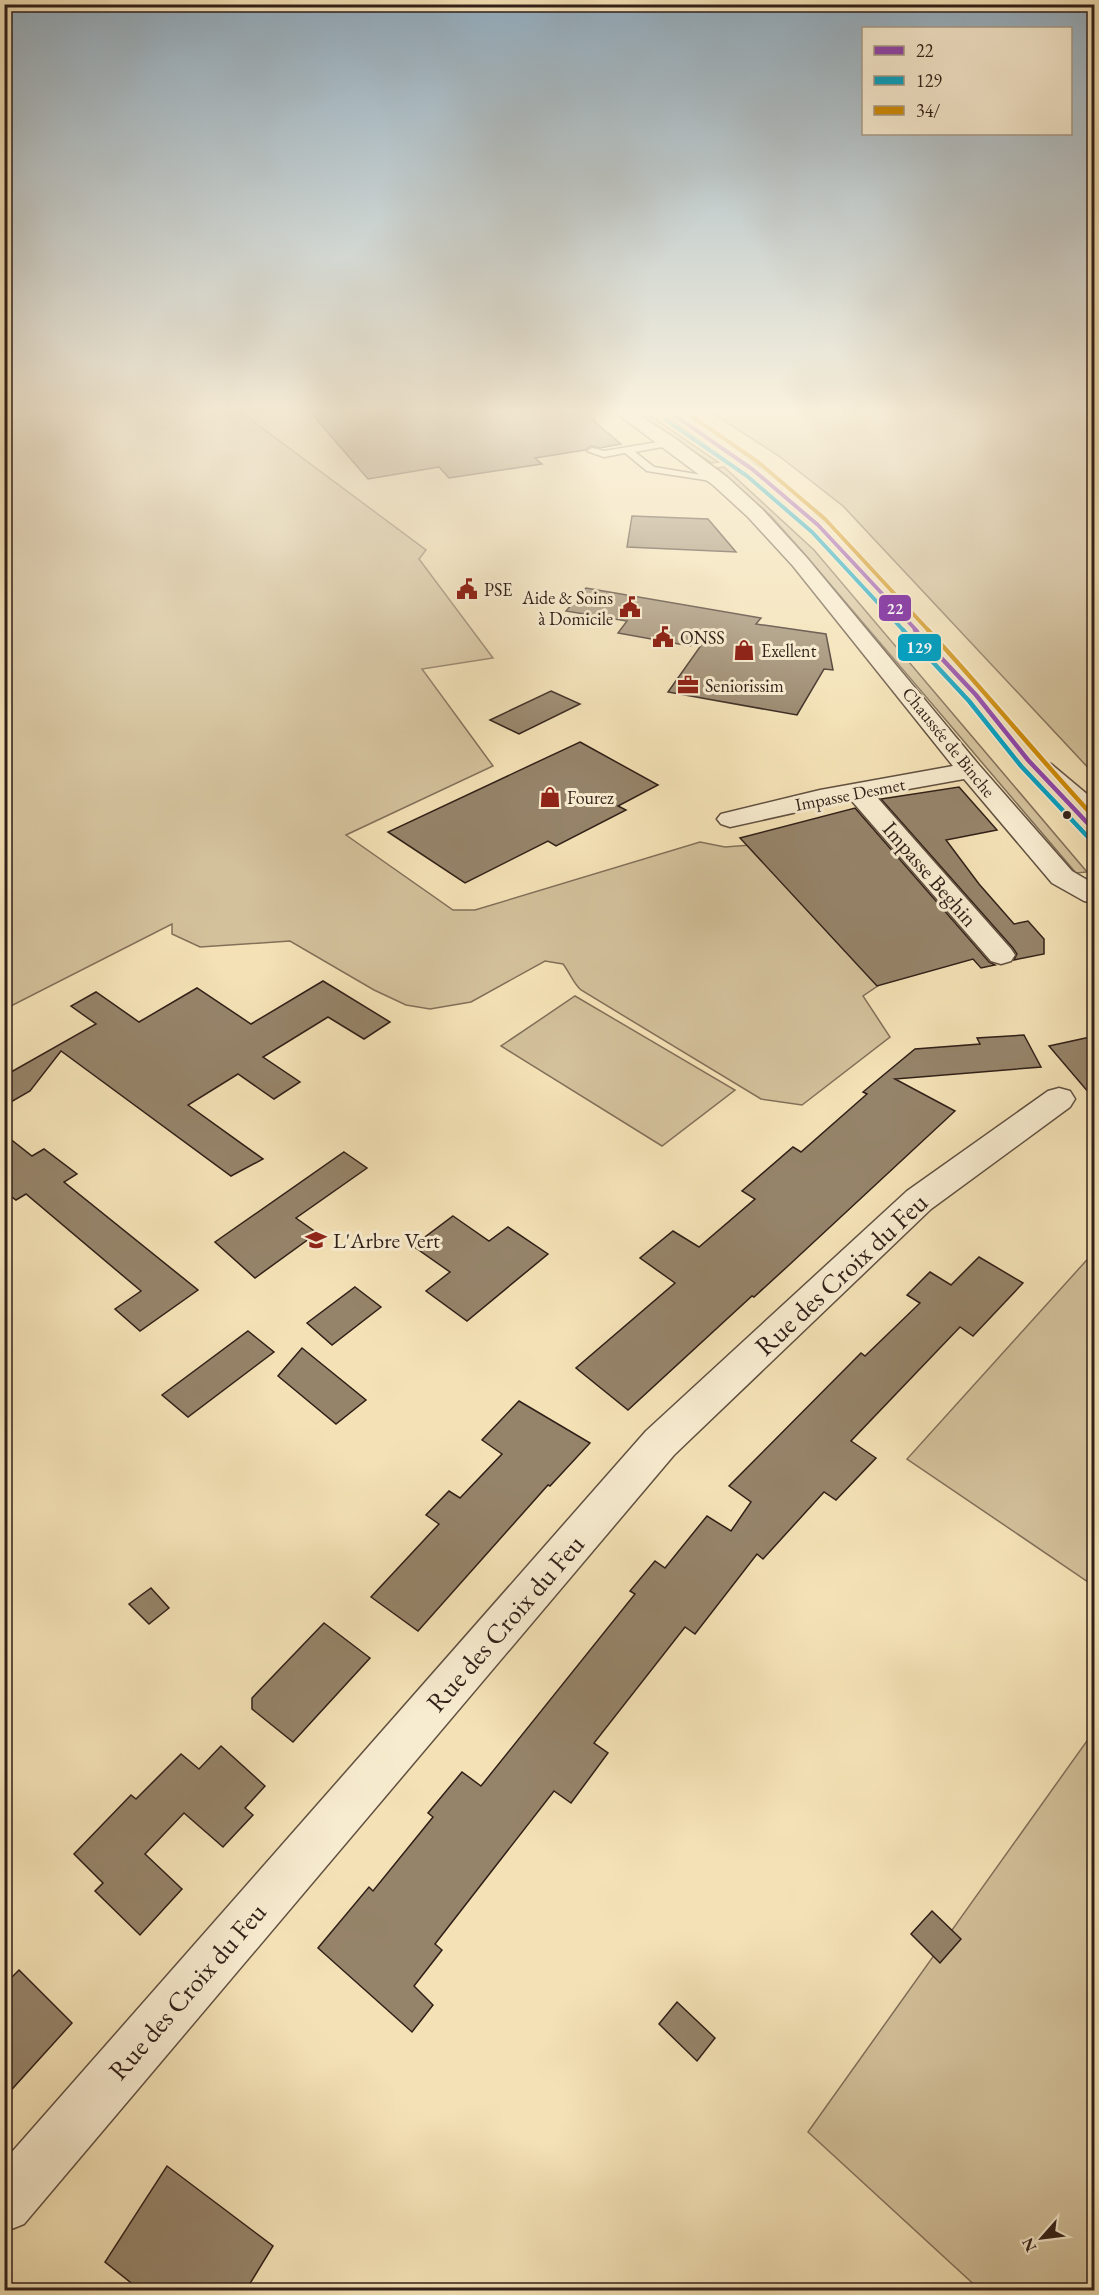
<svg xmlns="http://www.w3.org/2000/svg" width="1099" height="2295" font-family="'EB Garamond',serif">
<style>
.green{fill:#d3c19b;stroke:#82705a;stroke-width:1.5}
.building{fill:#96846a;stroke:#301f18;stroke-width:1.5}
.lines{fill:none;stroke-linecap:round;stroke-linejoin:round}
.lane-casing{stroke:#615040;stroke-width:3}
.street-casing{stroke:#615040;stroke-width:3}
.primary-casing{stroke:#301f18;stroke-width:3}
.lane{fill:#f8ecd0;fill-rule:evenodd}
.street{fill:#f8ecd0;fill-rule:evenodd}
.primary{fill:#f4e2b6;fill-rule:evenodd}
.bus-1-far1-casing{stroke:#f8ecd0;stroke-width:6}
.bus-1-casing{stroke:#f8ecd0;stroke-width:8}
.bus-2-far1-casing{stroke:#f8ecd0;stroke-width:6}
.bus-2-casing{stroke:#f8ecd0;stroke-width:8}
.bus-3-far1-casing{stroke:#f8ecd0;stroke-width:6}
.bus-3-casing{stroke:#f8ecd0;stroke-width:8}
.bus-1-far1{stroke:#8e44ad;stroke-width:4}
.bus-1{stroke:#8e44ad;stroke-width:4.5}
.bus-2-far1{stroke:#02a2c5;stroke-width:4}
.bus-2{stroke:#02a2c5;stroke-width:4.5}
.bus-3-far1{stroke:#cf8b05;stroke-width:4}
.bus-3{stroke:#cf8b05;stroke-width:4.5}
.bus-dot{fill:#301f18;stroke:#f8ecd0;stroke-width:2}
.labels{text-anchor:middle;dominant-baseline:central;stroke-width:6;stroke-linejoin:round;paint-order:stroke}
.far-poi-label{font-size:18px;fill:#301f18;stroke:#f8ecd0;text-anchor:start}
.far-street-label{font-size:18px;fill:#301f18;stroke:#f8ecd0}
.street-label{font-size:22px;fill:#301f18;stroke:#f8ecd0}
.poi-label{font-size:22px;fill:#301f18;stroke:#f8ecd0;text-anchor:start}
.near-street-label{font-size:27px;fill:#301f18;stroke:#f8ecd0}
.line-badge{stroke:#f8ecd0;stroke-width:2}
.badge-label{font-size:16px;text-anchor:middle;font-weight:bold;fill:#fff}
</style>
<rect width="100%" height="100%" fill="#f4e2b6"/>
<filter id="stains"><feTurbulence type="fractalNoise" baseFrequency=".00333" numOctaves="4"/><feColorMatrix values="0 0 0 0 .2 0 0 0 0 .09 0 0 0 0 .02 0 0 0 .5 -.17"/></filter>
<radialGradient id="worn" r=".72"><stop offset=".6" stop-color="#630" stop-opacity="0"/><stop offset="1" stop-color="#630" stop-opacity=".3"/></radialGradient>
<g class="green">
<path d="M50 413H242L426 550 419 559 493 658 422 669 493 766 346 835 453 910H475L700 842 725 847 751 845 894 975 863 996 890 1037 802 1105 761 1099 581 990C573 983 570 973 563 964L545 961 471 1002 430 1009 406 1005 374 990 290 941 200 947 172 934V924L5 1009V429L11 422Z"/>
<path d="M712 413H1094V774L843 506 779 456Z"/>
<path d="M649 415 718 462 711 463 643 418Z"/>
<path d="M724 467 814 550 1087 872 1076 873 802 551 770 515 717 468Z"/>
<path d="M575 996 735 1090 662 1146 501 1046Z"/>
<path d="M1094 1252V1586L907 1459Z"/>
<path d="M1094 1731V2290H980L808 2132Z"/>
</g>
<g class="building">
<path d="M311 413H594L595 422 621 444 600 448 591 446 585 450 535 458 542 464 449 478 439 467 368 479Z"/>
<path d="M632 516 708 519 736 552 627 547Z"/>
<path d="M586 588 761 618 756 624 826 634 833 670 824 669 797 715 668 692 707 637 690 646 618 633 627 621 566 611Z"/>
<path d="M551 691 580 704 519 734 490 720Z"/>
<path d="M580 742 658 785 618 806 626 810 556 846 548 841 465 883 388 832Z"/>
<path d="M959 787 997 830 946 840 979 884 1014 924 1028 921 1044 939V954L1014 960 1017 954 1013 948 881 799Z"/>
<path d="M855 808 989 962 995 965 981 968 973 959 877 986 740 838Z"/>
<path d="M323 981 390 1022 364 1039 328 1017 263 1057 300 1082 274 1099 238 1074 188 1105 263 1159 231 1176 61 1051 30 1091 4 1106V1076L96 1024 71 1006 96 992 139 1022 197 988 251 1024Z"/>
<path d="M1024 1035 1041 1067 895 1079 955 1111 788 1266 754 1297 752 1296 628 1410 576 1368 675 1283 640 1258 673 1231 699 1247 755 1199 742 1191 793 1147 801 1152 867 1094 863 1092 915 1049 980 1044 977 1038Z"/>
<path d="M1095 1036V1100L1049 1046Z"/>
<path d="M4 1134 32 1156 44 1149 77 1174 64 1182 198 1290 140 1331 115 1309 141 1291 26 1194 16 1200 4 1191Z"/>
<path d="M344 1152 367 1168 296 1218 317 1233 255 1278 215 1242Z"/>
<path d="M453 1216 489 1241 508 1227 548 1254 467 1321 426 1291 450 1272 413 1246Z"/>
<path d="M979 1257 1023 1283 973 1336 960 1327 851 1441 876 1458 836 1500 824 1492 763 1559 757 1554 695 1634 685 1627 594 1743 608 1753 571 1803 554 1791 435 1944 442 1950 414 1986 433 2005 412 2032 318 1948 369 1887 373 1891 433 1817 428 1813 462 1772 481 1786 635 1594 630 1591 655 1561 665 1568 707 1516 731 1531 751 1502 729 1486 861 1353 865 1356 920 1303 907 1295 930 1272 951 1285Z"/>
<path d="M355 1287 381 1307 332 1345 307 1323Z"/>
<path d="M248 1331 274 1352 188 1417 162 1395Z"/>
<path d="M302 1348 366 1400 336 1424 278 1376Z"/>
<path d="M519 1401 590 1443 550 1486 548 1485 418 1631 371 1597 439 1524 426 1515 449 1491 460 1498 502 1454 482 1440Z"/>
<path d="M151 1588 169 1608 149 1624 129 1604Z"/>
<path d="M324 1623 370 1658 293 1742 252 1709V1698Z"/>
<path d="M221 1746 265 1786 245 1808 253 1815 223 1847 184 1813 145 1854 182 1889 140 1935 95 1891 103 1883 74 1854 131 1795 136 1799 181 1754 199 1769Z"/>
<path d="M932 1911 961 1939 940 1963 911 1934Z"/>
<path d="M19 1970 72 2023 4 2098V1985Z"/>
<path d="M677 2002 715 2038 697 2061 659 2024Z"/>
<path d="M167 2166 273 2246 246 2290H140L105 2262Z"/>
</g>
<g class="lines">
<defs>
<path id="lane" d="M670 440 673 441V445L635 452 654 467 720 478 725 481 724 483 647 471 625 453 604 457 587 451 592 448 604 451Z"/>
<g id="street">
<path d="M616 413H636L676 439 727 477 762 509 807 558 979 765 1072 871 1094 884V903L1084 901 1052 883 964 779 875 795 1011 949 1015 955 1011 961 1001 964 991 961 851 800 730 827 721 824 717 819 721 814 820 790 953 766 793 566 748 517 713 485Z"/>
<path d="M1042 762 1051 764 1094 800V820L1085 817 1033 774 1030 769 1033 764Z"/>
<path d="M1059 1088 1070 1091 1075 1099 1070 1107 931 1209 674 1455 24 2224 4 2232V2161L646 1431 907 1191 1048 1091Z"/>
</g>
<path id="primary" d="M663 413C668 413 675 412 681 413 692 415 716 436 726 443 869 541 976 691 1094 815V838L1085 836 1019 765 968 700 811 529 746 473Z"/>
</defs>
<use href="#lane" class="lane-casing"/>
<use href="#street" class="street-casing"/>
<use href="#primary" class="primary-casing"/>
<use href="#lane" class="lane"/>
<use href="#street" class="street"/>
<use href="#primary" class="primary"/>
<defs>
<path id="bus-1-far1" d="M671 413 752 469 818 525 917 631"/>
<path id="bus-1" d="M915 630 976 695 1028 760 1094 830"/>
<path id="bus-2-far1" d="M666 420 747 476 812 532 904 631"/>
<path id="bus-2" d="M903 630 969 701 1021 766 1087 836"/>
<path id="bus-3-far1" d="M687 413 758 462 825 519 929 631"/>
<path id="bus-3" d="M928 630C985 691 1037 756 1094 817"/>
</defs>
<use href="#bus-1-far1" class="bus-1-far1-casing"/>
<use href="#bus-1" class="bus-1-casing"/>
<use href="#bus-2-far1" class="bus-2-far1-casing"/>
<use href="#bus-2" class="bus-2-casing"/>
<use href="#bus-3-far1" class="bus-3-far1-casing"/>
<use href="#bus-3" class="bus-3-casing"/>
<use href="#bus-1-far1" class="bus-1-far1"/>
<use href="#bus-1" class="bus-1"/>
<use href="#bus-2-far1" class="bus-2-far1"/>
<use href="#bus-2" class="bus-2"/>
<use href="#bus-3-far1" class="bus-3-far1"/>
<use href="#bus-3" class="bus-3"/>
</g>
<linearGradient id="sky" x2="0" y2="1"><stop stop-color="#92acbe"/><stop offset="0.56" stop-color="#faf2de"/><stop offset="1" stop-color="#faf2de" stop-opacity="0"/></linearGradient>
<rect width="1099" height="734" fill="url(#sky)"/>
<defs>
<symbol id="civic-bare" viewBox="-9 -9 18 18"><path d="M-.6-6.5H3V-4.5H.6V-3L4-1V1h2V6H-6V1h2V-1L-.6-3ZM-1.2 2.5V6h2.4V2.5Z" fill="#8f2418" stroke="#f8ecd0" stroke-width="2.5" paint-order="stroke"/></symbol>
<symbol id="shop-bare" viewBox="-9 -9 18 18"><path d="M-5-2.5h2.3a2.7 3.5 0 0 1 5.4 0H5L5.5 6h-11ZM-1.5-2.5h3a1.5 2.3 0 0 0-3 0Z" fill="#8f2418" stroke="#f8ecd0" stroke-width="2.5" paint-order="stroke"/></symbol>
<symbol id="office-bare" viewBox="-9 -9 18 18"><path d="M-6-3h4V-5.5h4V-3h4V5H-6ZM-1-4.5V-3h2v-1.5ZM-6 0V1H6V0Z" fill="#8f2418" stroke="#f8ecd0" stroke-width="2.5" paint-order="stroke"/></symbol>
<symbol id="school-bare" viewBox="-9 -9 18 18"><path d="M0-5L7-2L0 1L-7-2ZM-4 1L0 2.5L4 1V4Q0 6-4 4Z" fill="#8f2418" stroke="#f8ecd0" stroke-width="2.5" paint-order="stroke"/></symbol>
</defs>
<g fill-rule="evenodd">
<use href="#civic-bare" x="452" y="574" width="30" height="30"/>
<use href="#civic-bare" x="615" y="592" width="30" height="30"/>
<use href="#civic-bare" x="648" y="622" width="30" height="30"/>
<use href="#shop-bare" x="729" y="635" width="30" height="30"/>
<use href="#office-bare" x="673" y="670" width="30" height="30"/>
<use href="#shop-bare" x="535" y="782" width="30" height="30"/>
<use href="#school-bare" x="301" y="1225" width="30" height="30"/>
</g>
<circle class="bus-dot" cx="1067" cy="815" r="5"/>
<g class="labels">
<g class="far-poi-label">
<text x="484" y="589">PSE</text>
<text x="613" y="597" text-anchor="end">Aide &amp; Soins<tspan x="613" dy="21">à Domicile</tspan></text>
<text x="680" y="637">ONSS</text>
<text x="761" y="650">Exellent</text>
<text x="705" y="685">Seniorissim</text>
<text x="567" y="797">Fourez</text>
</g>
<g class="far-street-label">
<text transform="translate(949 742) rotate(51)">Chaussée de Binche</text>
<text transform="translate(850 794) rotate(-11)">Impasse Desmet</text>
</g>
<g class="street-label">
<text transform="translate(930 874) rotate(49)">Impasse Beghin</text>
</g>
<g class="poi-label">
<text x="333" y="1240">L'Arbre Vert</text>
</g>
<g class="near-street-label">
<text transform="translate(841 1274) rotate(-43)">Rue des Croix du Feu</text>
<text transform="translate(505 1623) rotate(-49)">Rue des Croix du Feu</text>
<text transform="translate(187 1991) rotate(-49)">Rue des Croix du Feu</text>
</g>
</g>
<g class="line-badge">
<rect x="878" y="594" width="34" height="28" rx="6" fill="#8e44ad"/>
<rect x="897" y="633" width="45" height="29" rx="6" fill="#02a2c5"/>
</g>
<g class="badge-label">
<text x="895" y="614">22</text>
<text x="919" y="653">129</text>
</g>
<rect width="1099" height="2295" fill="none" stroke="#f4e2b6" stroke-width="24"/>
<rect x="6" y="6" width="1087" height="2283" fill="none" stroke="#301f18" stroke-width="3"/>
<rect x="12" y="12" width="1075" height="2271" fill="none" stroke="#301f18" stroke-width="1.5"/>
<rect x="862" y="27" width="210" height="108" fill="#f8ecd0" stroke="#a89a86" stroke-width="1.5"/>
<rect x="874" y="46" width="30" height="9" fill="#8e44ad" stroke="#a89a86" stroke-width="1.5"/>
<text x="916" y="57" font-size="18" fill="#301f18">22</text>
<rect x="874" y="76" width="30" height="9" fill="#02a2c5" stroke="#a89a86" stroke-width="1.5"/>
<text x="916" y="87" font-size="18" fill="#301f18">129</text>
<rect x="874" y="106" width="30" height="9" fill="#cf8b05" stroke="#a89a86" stroke-width="1.5"/>
<text x="916" y="117" font-size="18" fill="#301f18">34/</text>
<g transform="translate(1042 2238) rotate(242)" stroke="#f8ecd0" stroke-width="4.5" paint-order="stroke">
<path d="M0-4.5L10 22L0 15L-10 22Z" fill="#301f18"/>
<text y="-9" font-size="16" font-weight="bold" text-anchor="middle" fill="#301f18">N</text>
</g>
<rect width="100%" height="100%" filter="url(#stains)"/>
<rect width="100%" height="100%" fill="url(#worn)"/>
</svg>
